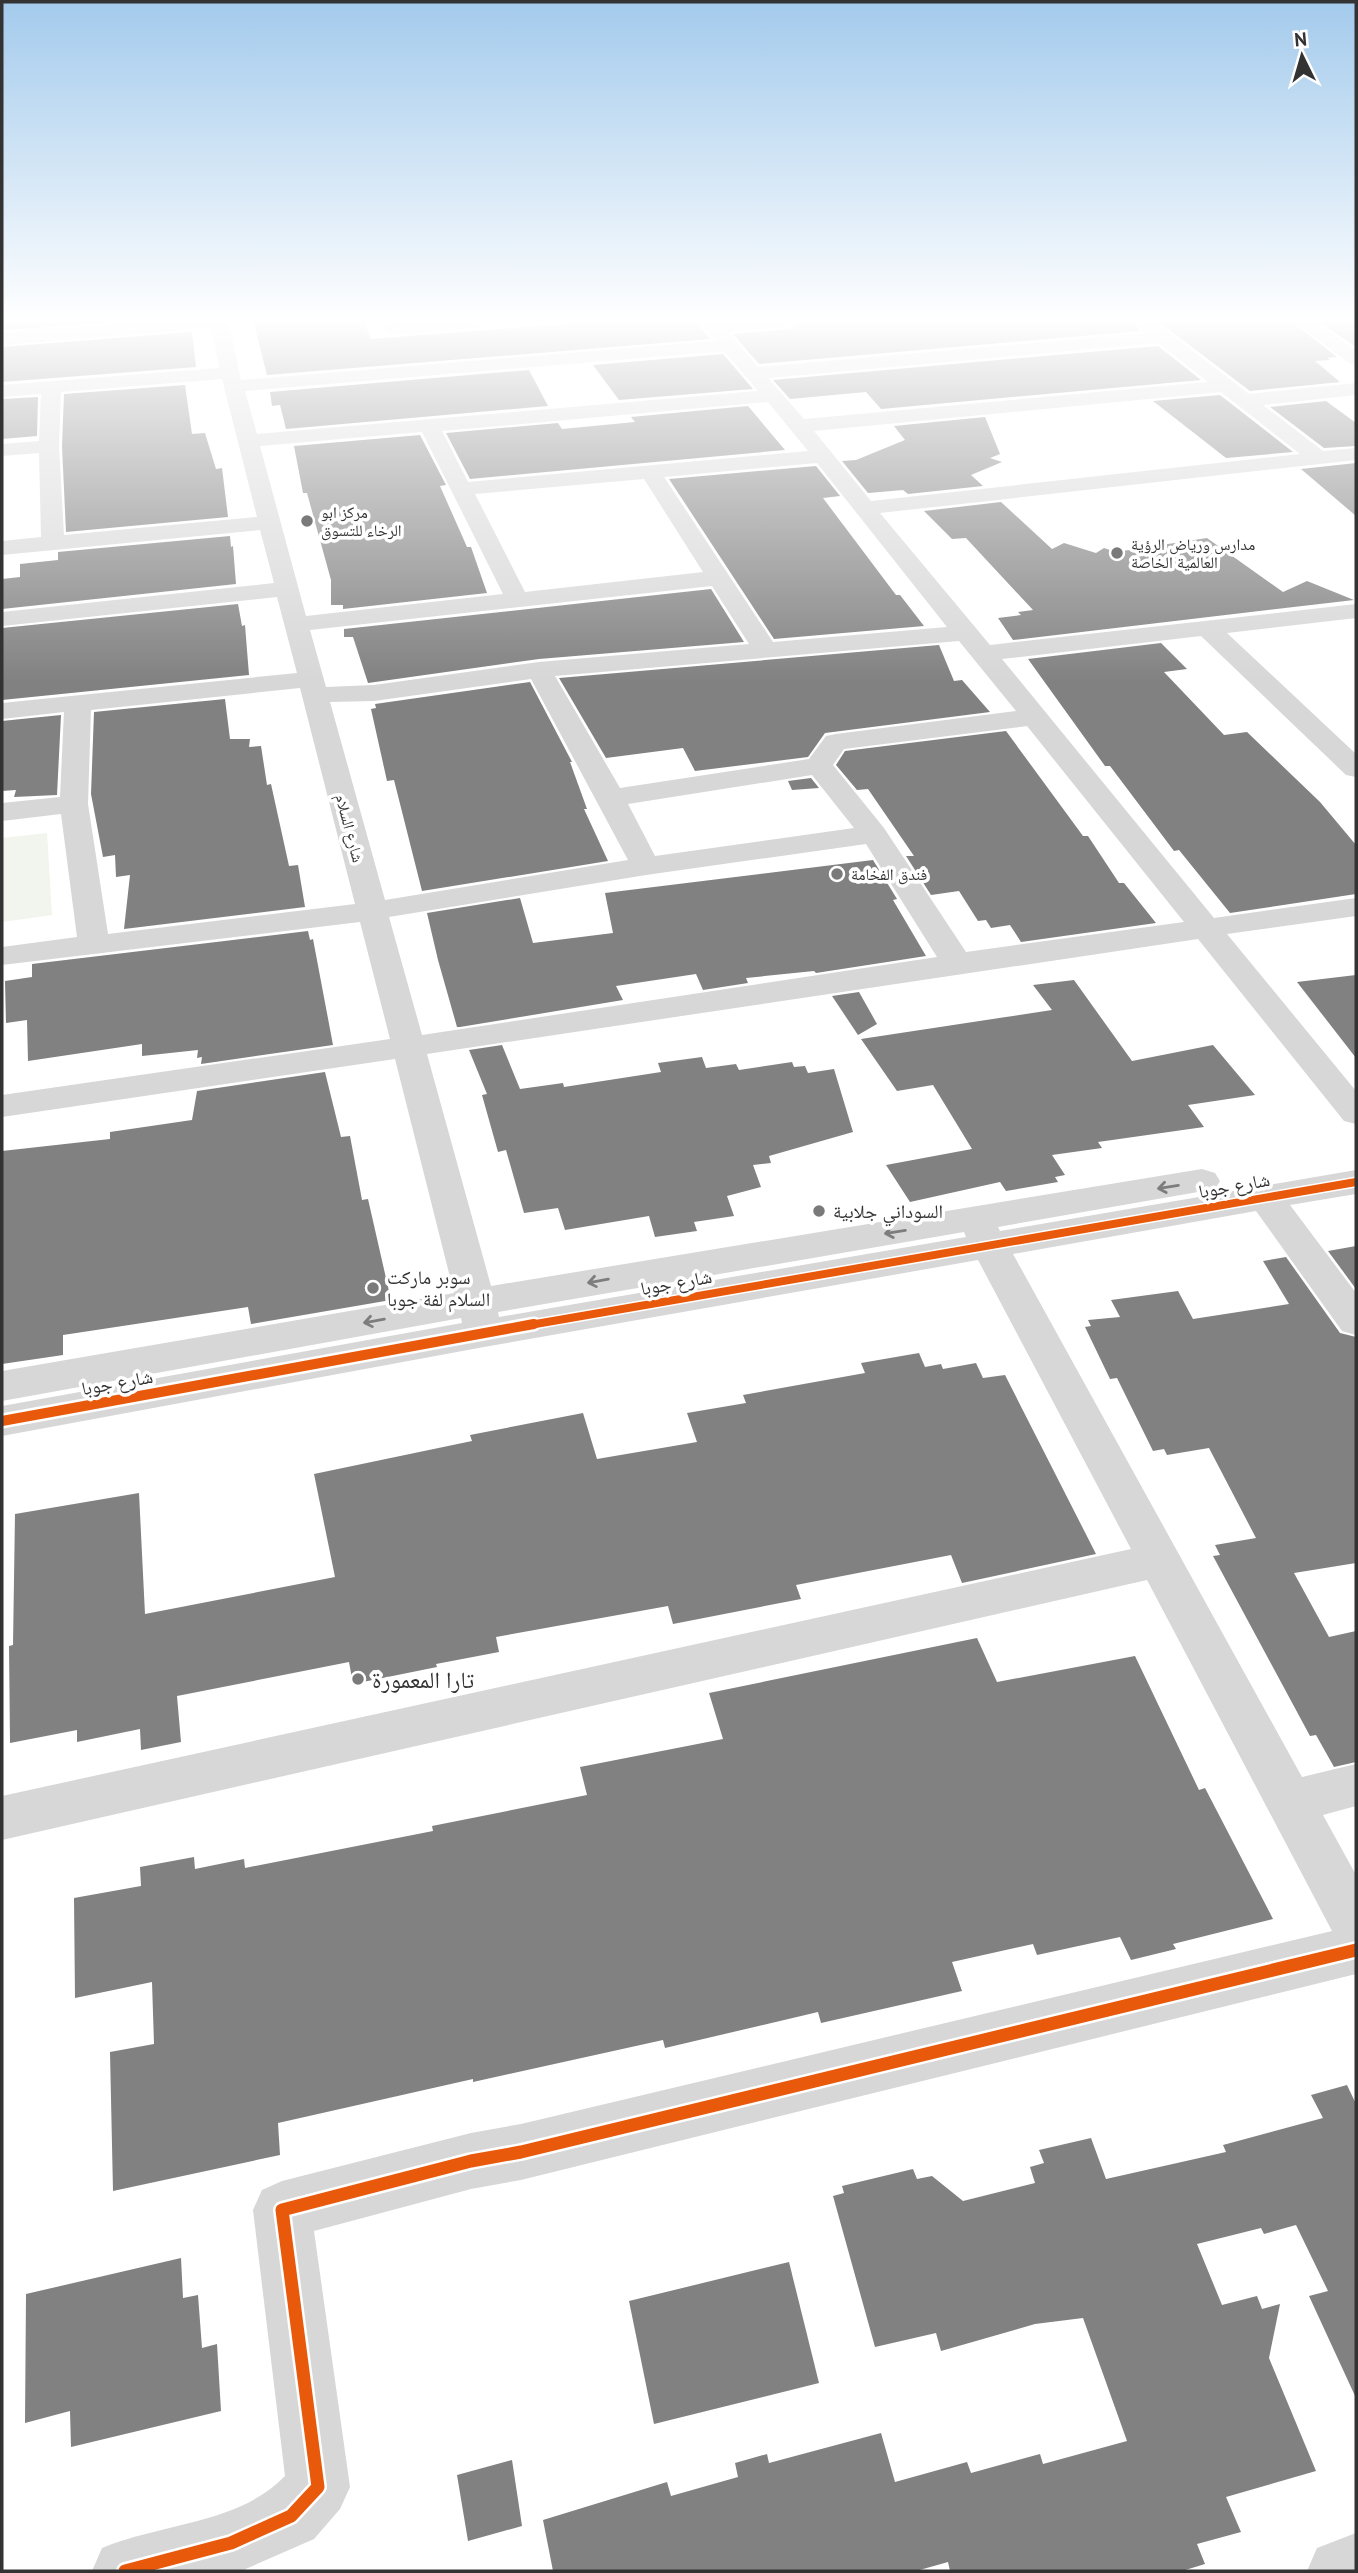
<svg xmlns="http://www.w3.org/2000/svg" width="1358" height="2573" font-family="'PT Sans','Noto Naskh Arabic',sans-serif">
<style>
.green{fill:#f1f5ed}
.building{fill:#818181}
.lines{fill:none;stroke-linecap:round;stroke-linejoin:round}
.minor{fill:#d7d7d7;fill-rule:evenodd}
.cycleway-far2-casing{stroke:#fff;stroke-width:11}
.cycleway-far1-casing{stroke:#fff;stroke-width:15}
.cycleway-casing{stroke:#fff;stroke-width:18}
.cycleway-far2{stroke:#e8590c;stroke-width:8}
.cycleway-far1{stroke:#e8590c;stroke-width:10}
.cycleway{stroke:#e8590c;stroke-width:13}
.oneway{stroke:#7d7d7d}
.poi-dot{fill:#7a7a7a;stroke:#fff;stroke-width:2.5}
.labels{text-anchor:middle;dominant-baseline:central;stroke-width:7;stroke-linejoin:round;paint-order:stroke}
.far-poi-label{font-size:16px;fill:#333;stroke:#fff;text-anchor:start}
.far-street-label{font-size:16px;fill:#333;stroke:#fff}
.street-label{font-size:19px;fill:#333;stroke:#fff}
.poi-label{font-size:19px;fill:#333;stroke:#fff;text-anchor:start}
.near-poi-label{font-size:23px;fill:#333;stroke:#fff;text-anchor:start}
</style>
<rect width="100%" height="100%" fill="#fff"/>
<path class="green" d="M47 833 52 915 2 922V838Z"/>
<g class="building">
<path d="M2 322H123L2 330Z"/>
<path d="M287 322H364L371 339 592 322H697L710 339 267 375 254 324Z"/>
<path d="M797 322H1133L1140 331 759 364 733 334 791 329Z"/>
<path d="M1159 322H1292L1337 357 1327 358 1330 360 1315 361 1340 382 1250 391Z"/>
<path d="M1319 322H1356V347Z"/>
<path d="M192 332 196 367 2 382V347Z"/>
<path d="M1158 346 1201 380 881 409 866 392 790 399 773 380Z"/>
<path d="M723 354 753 389 619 400 593 365Z"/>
<path d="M529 370 548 406 286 429 280 405 272 406 270 392Z"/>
<path d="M185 385 192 434 205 433 216 469 222 468 228 517 66 532 62 446 64 394Z"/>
<path d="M1220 395 1293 452 1226 458 1153 401Z"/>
<path d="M38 397 37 436 2 439V399Z"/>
<path d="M1326 401 1356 423V446L1324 448 1270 407Z"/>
<path d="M748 406 785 450 470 479 446 433 558 423 562 429 635 422 631 417Z"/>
<path d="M985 417 1000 454 990 458 1002 462 971 475 983 486 908 494 903 490 868 493 842 461 856 460 905 440 894 426Z"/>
<path d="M420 435 446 485 440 486 467 547H471L487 593 343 609V605H331V580L307 493H303L294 446Z"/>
<path d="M1356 463V516L1301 469Z"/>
<path d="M816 466 840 496 823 498 896 595H900L924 626 774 639 669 479Z"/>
<path d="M1001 502 1052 549 1064 543 1096 553 1104 548 1116 552 1207 538 1283 592 1307 581 1354 600 1013 640 998 618 1021 615 1018 612 1033 610 966 538 952 539 924 511Z"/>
<path d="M230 536 231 547 233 546 236 584 2 609V579L20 577V564L58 560V552Z"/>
<path d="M711 589 744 642 539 659 368 683 353 637H344V629Z"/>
<path d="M238 604 242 626 245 625 249 675 2 700V628Z"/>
<path d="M1161 643 1187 669 1164 672 1224 735 1247 732 1320 802 1356 845V894L1230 913 1179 850 1174 851 1110 766H1105L1028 659Z"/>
<path d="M939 645 954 681 962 680 990 712 825 733 808 757 695 771 683 748 606 758 559 678Z"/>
<path d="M530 682 572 762H570L587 809H584L608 861 422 891 394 780 387 781 371 709 376 708 375 704Z"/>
<path d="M225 699 230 739H250L249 747 261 746 267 785 271 784 289 866 298 865 305 907 124 929 130 875 116 877 115 855 103 857 91 794 94 712Z"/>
<path d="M61 715 57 795 14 797 16 790 2 791V721Z"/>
<path d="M1006 731 1083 836H1088L1119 883H1124L1156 923 1021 942 1010 925 991 928 986 920 978 921 959 891 931 895 906 856H914L868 789 857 790 836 765 845 751Z"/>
<path d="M811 778 819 788 792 790 788 781Z"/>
<path d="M873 860 897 899 893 900 926 956 816 973 814 971 746 978 748 983 703 990 696 974 616 986 623 1000 460 1027H457L438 960 427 913 520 898 533 943 613 933 605 893Z"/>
<path d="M308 931 310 940 313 939 333 1045 201 1064 202 1057 197 1058 198 1050 142 1056V1044L28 1061 27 1020 6 1023 5 981 32 977V964Z"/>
<path d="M1356 975V1058L1297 982Z"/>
<path d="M1074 980 1132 1061 1213 1045 1255 1095 1188 1105 1204 1127 1098 1142 1102 1148 1052 1155 1065 1175 1055 1177 1058 1182 1006 1191 1000 1182 910 1202 886 1165 972 1149 933 1085 897 1091 861 1039 1052 1010 1033 985Z"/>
<path d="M859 992 877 1024 858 1035 832 996Z"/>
<path d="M502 1045 520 1089 563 1083 564 1087 661 1072 658 1063 702 1057 706 1068 736 1064 739 1070 792 1062 794 1067 805 1066 808 1073 834 1069 853 1132 769 1156 771 1163 753 1165 761 1187 727 1196 734 1216 694 1222 697 1231 655 1237 649 1216 565 1230 558 1208 524 1213 506 1150 498 1152 482 1095 487 1094 469 1050Z"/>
<path d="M325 1072 341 1137 350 1136 362 1200 368 1199 391 1300 251 1324 248 1307 63 1335V1355L2 1364V1151L110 1139V1132L192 1120 197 1091Z"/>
<path d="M1356 1246V1289L1328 1251Z"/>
<path d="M1286 1257 1340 1333 1356 1337V1563L1294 1573 1329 1637 1356 1631V1762L1334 1767 1316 1735 1310 1736 1213 1556 1220 1555 1215 1545 1256 1538 1209 1448 1167 1455 1164 1449 1153 1451 1117 1378 1110 1379 1085 1327 1091 1326 1088 1320 1120 1317 1111 1300 1178 1291 1193 1319 1289 1304 1263 1261Z"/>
<path d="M919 1353 925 1367 941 1364 943 1369 976 1363 983 1378 1005 1375 1096 1554 962 1583 951 1555 796 1585 801 1599 673 1624 668 1606 496 1637 499 1652 436 1664 437 1667 353 1684 349 1662 177 1696 181 1742 141 1750 140 1729 77 1742V1730L10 1743 9 1646 13 1645 15 1514 139 1493 145 1614 335 1577 314 1474 472 1441 470 1435 583 1413 597 1459 697 1442 687 1413 746 1403 743 1395 865 1373 861 1363Z"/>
<path d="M977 1638 997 1682 1135 1656 1199 1790 1205 1788 1273 1919 1173 1944 1176 1949 1131 1960 1120 1937 1037 1955 1033 1944 952 1962 962 1991 821 2023 818 2012 665 2048 663 2040 473 2082V2079L278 2123 280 2155 113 2191 110 2052 154 2044 152 1982 75 1998 74 1898 141 1886 140 1867 194 1857 195 1869 244 1859 245 1868 433 1831 432 1826 587 1795 580 1767 723 1739 709 1693Z"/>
<path d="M1347 2085 1356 2104V2398L1309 2296 1328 2291 1296 2225 1264 2234 1261 2228 1197 2244 1222 2305 1257 2296 1262 2309 1280 2304 1269 2358 1316 2471 1226 2497 1241 2532 1197 2544 1205 2564 1182 2571H950L948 2562 916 2571H553L543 2520 667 2482 671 2496 738 2477 735 2463 767 2454 769 2463 881 2433 895 2482 967 2462 971 2473 1040 2454 1043 2464 1127 2441 1083 2318 1035 2324 941 2351 936 2333 875 2347 833 2196 844 2193 842 2186 913 2169 917 2179 932 2176 963 2201 1035 2183 1030 2167 1044 2163 1039 2150 1091 2138 1106 2179 1226 2152 1223 2145 1323 2118 1311 2095Z"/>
<path d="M181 2258 183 2298 198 2295 202 2348 217 2344 221 2411 71 2447 70 2411 25 2423 26 2294Z"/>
<path d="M789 2262 819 2383 654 2424 629 2301Z"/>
<path d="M512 2460 522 2526 468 2541 457 2475Z"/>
</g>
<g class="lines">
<g class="minor">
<path d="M154 322H229L241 380 715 341 700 322H794L791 326 785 327 728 332 758 367 1146 333 1135 322H1155L1249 394 1356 383V395L1263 405 1323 451 1356 448V460L880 513 990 645 1356 604V618L1227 633 1356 754V777L1346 775 1201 636 1002 659 1214 918 1356 898V916L1227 934 1356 1091V1124L1344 1121 1198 939 427 1054 491 1286 1202 1169 1215 1173 1220 1181 1215 1189 998 1227 1000 1231 1356 1170V1194L1290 1205 1356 1293V1335L1342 1331 1256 1211 1013 1254 1302 1777 1356 1764V1806L1323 1815 1356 1875V1974L521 2180 471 2189 314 2231 350 2487 340 2509 314 2539 241 2571H92L102 2548C161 2523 239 2524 285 2476L253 2210 262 2190 282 2181 471 2133 521 2124 1332 1931 1147 1580 2 1840V1796L1131 1549 978 1260 484 1347 2 1436V1406L462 1323 461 1318 2 1401V1371L454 1293 395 1059 2 1117V1095L390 1039 360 922 2 965V947L77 937 61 814 2 821V803L60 797 64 712 2 719V703L297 673 277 597 2 626V612L274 583 260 530 2 555V541L41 537 39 453 2 456V444L39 441 41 394 2 397V385L219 368 212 328 2 345V333ZM1159 343 1208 382 804 419 768 378ZM724 351 758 391 257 434 245 391ZM222 379 257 517 64 535 59 446 61 392ZM1221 392 1300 454 871 501 814 431ZM768 402 808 451 468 482 442 431ZM422 432 503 594 306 616 260 446ZM817 463 947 627 773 642 664 477ZM644 479 703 572 525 592 475 494ZM712 586 749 644 539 662 374 685 326 687 310 630ZM959 641 1016 711 836 734 826 736 809 759 620 788 555 676ZM531 679 628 860 385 900 330 702 374 701ZM300 688 355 904 108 934 88 804 91 710ZM1027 726 1184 922 966 952 884 828 833 765 844 749ZM812 775 854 828 655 856 628 804ZM866 844 937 957 422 1035 389 917 646 875ZM964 1232 966 1237 499 1317 498 1312Z"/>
<path d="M414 322H489L480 327 390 335 381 329 390 323Z"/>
<path d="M1294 322H1315L1356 350V365L1349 363Z"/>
<path d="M1356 2533V2571H1307L1317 2548Z"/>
</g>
<defs>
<path id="cycleway-far2" d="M524 1326 1356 1182"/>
<path id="cycleway-far1" d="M2 1421 534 1324"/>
<path id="cycleway" d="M125 2571 231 2543 291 2516 318 2487 282 2210 471 2161 521 2152 1356 1950"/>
</defs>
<use href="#cycleway-far2" class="cycleway-far2-casing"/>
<use href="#cycleway-far1" class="cycleway-far1-casing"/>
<use href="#cycleway" class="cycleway-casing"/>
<use href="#cycleway-far2" class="cycleway-far2"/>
<use href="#cycleway-far1" class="cycleway-far1"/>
<use href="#cycleway" class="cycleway"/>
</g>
<defs><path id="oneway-shaft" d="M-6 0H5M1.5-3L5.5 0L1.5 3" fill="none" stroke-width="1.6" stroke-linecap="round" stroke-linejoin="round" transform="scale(1.75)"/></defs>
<g class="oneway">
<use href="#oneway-shaft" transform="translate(1168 1187) rotate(171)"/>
<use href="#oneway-shaft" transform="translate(895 1232) rotate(171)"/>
<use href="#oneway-shaft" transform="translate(598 1281) rotate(170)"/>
<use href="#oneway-shaft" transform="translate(374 1321) rotate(170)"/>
</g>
<linearGradient id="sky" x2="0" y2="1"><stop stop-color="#a3caec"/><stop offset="0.47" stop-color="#fff"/><stop offset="1" stop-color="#fff" stop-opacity="0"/></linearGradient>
<rect width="1358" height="682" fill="url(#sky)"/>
<g class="poi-dot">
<circle cx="307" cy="521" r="7"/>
<circle cx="1117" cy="553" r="7"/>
<circle cx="837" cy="874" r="7"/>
<circle cx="819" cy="1211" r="7"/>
<circle cx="373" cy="1288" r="7"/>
<circle cx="358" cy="1679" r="7"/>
</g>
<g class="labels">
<g class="far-poi-label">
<text x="321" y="512">مركز ابو<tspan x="321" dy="18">الرخاء للتسوق</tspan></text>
<text x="1131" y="544">مدارس ورياض الرؤية<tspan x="1131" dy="18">العالمية الخاصة</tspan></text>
<text x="851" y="874">فندق الفخامة</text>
</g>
<g class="far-street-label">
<text transform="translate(350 828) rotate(75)">شارع السلام</text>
</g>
<g class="street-label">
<text transform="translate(1234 1185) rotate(-10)">شارع جوبا</text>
<text transform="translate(676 1282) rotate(-10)">شارع جوبا</text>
<text transform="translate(117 1382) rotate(-10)">شارع جوبا</text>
</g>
<g class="poi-label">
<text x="833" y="1211">السوداني جلابية</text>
<text x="387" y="1277">سوبر ماركت<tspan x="387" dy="22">السلام لفة جوبا</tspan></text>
</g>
<g class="near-poi-label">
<text x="372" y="1679">تارا المعمورة</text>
</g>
</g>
<rect width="1358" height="2573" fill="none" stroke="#333333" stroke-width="7"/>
<g transform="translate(1302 56) rotate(355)" stroke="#ffffff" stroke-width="5" paint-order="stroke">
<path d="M0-5L12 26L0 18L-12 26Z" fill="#333333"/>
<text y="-10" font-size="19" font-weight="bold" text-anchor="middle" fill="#333333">N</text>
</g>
</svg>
